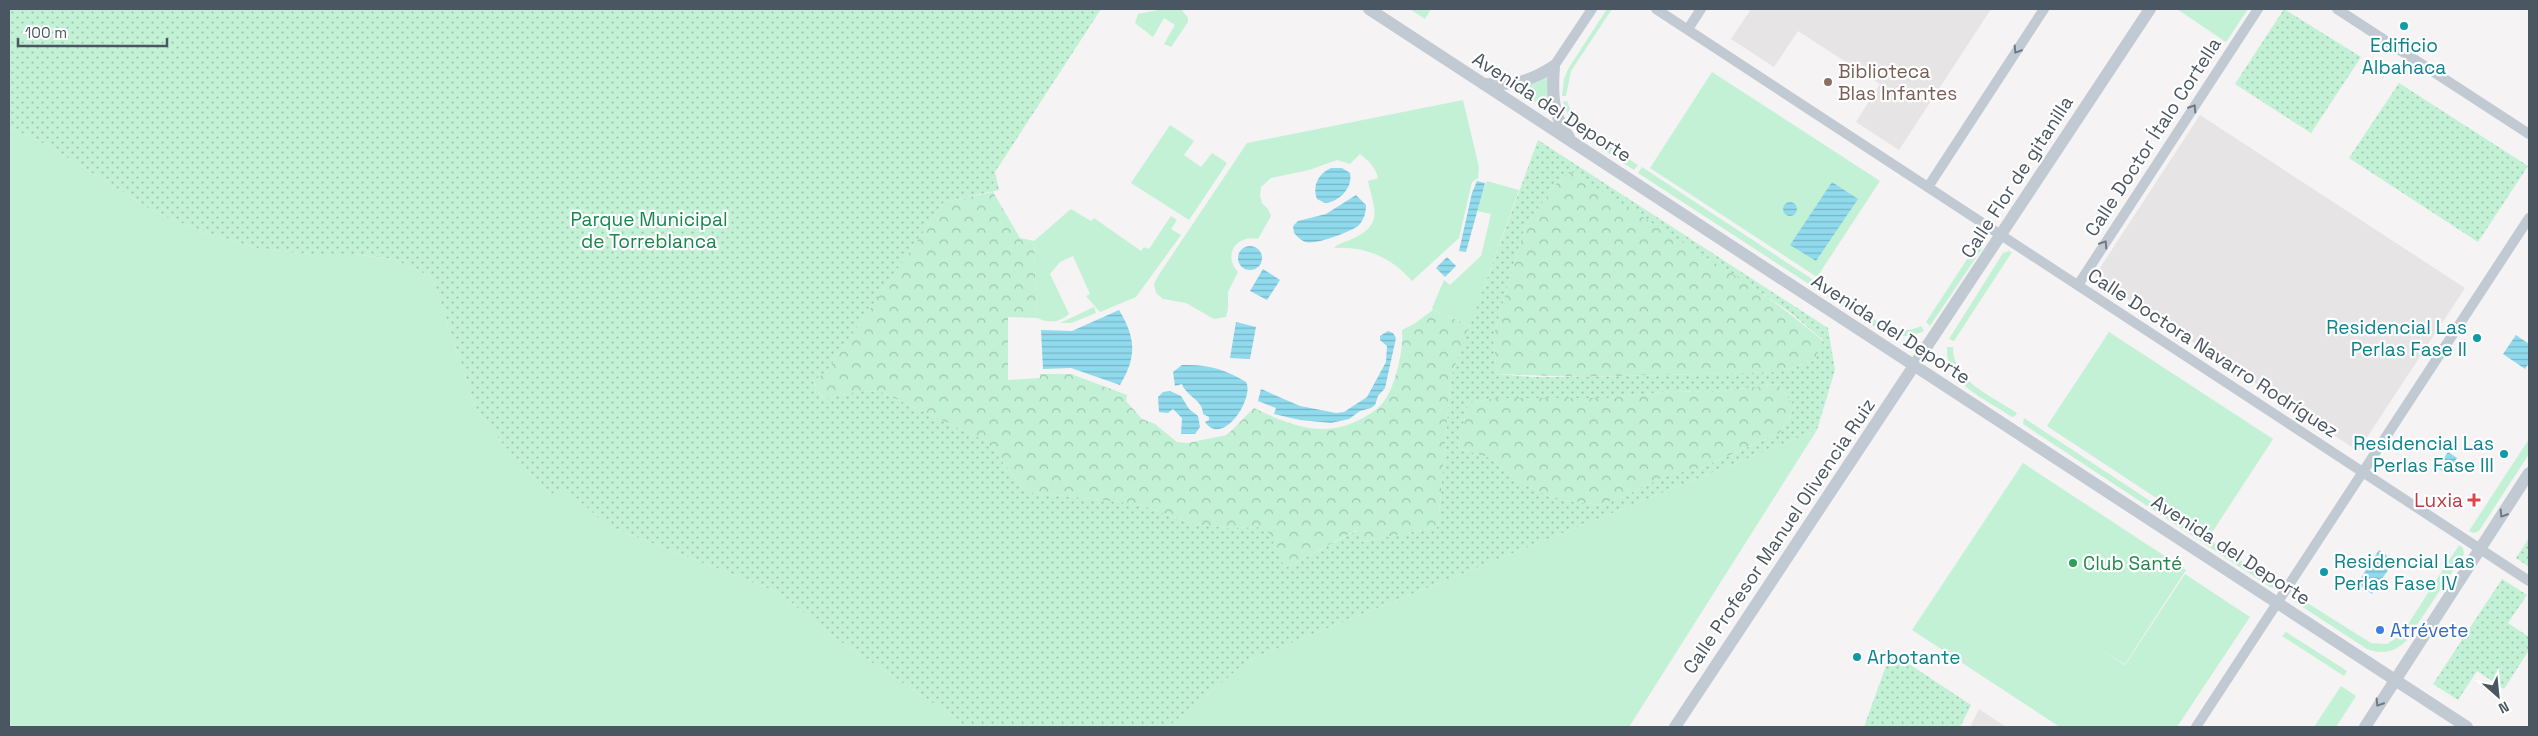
<svg xmlns="http://www.w3.org/2000/svg" width="2538" height="736" font-family="'Space Grotesk',sans-serif">
<style>
.education{fill:#e6e4e5}
.grass{fill:#c3f1d5}
.forest{fill:url(#forest-crowns)}
.park{fill:url(#park-dots);fill-rule:evenodd}
.water{fill:url(#water-rules)}
.lines{fill:none;stroke-linecap:round;stroke-linejoin:round}
.minor{stroke:#c1cad2;stroke-width:10}
.tertiary{stroke:#c1cad2;stroke-width:12}
.oneway{stroke:#6e7983}
.culture-dot{fill:#0f9aa8;stroke:#fff;stroke-width:2}
.education-dot{fill:#8d6e63;stroke:#fff;stroke-width:2}
.health-dot{fill:#e0444e;stroke:#fff;stroke-width:2}
.leisure-dot{fill:#2e9e5b;stroke:#fff;stroke-width:2}
.shop-dot{fill:#3f7fe0;stroke:#fff;stroke-width:2}
.labels{text-anchor:middle;dominant-baseline:central;stroke-width:4.5;stroke-linejoin:round;paint-order:stroke}
.culture-label{font-size:19px;fill:#0d838f;stroke:#fff;text-anchor:end}
.education-label{font-size:19px;fill:#785e54;stroke:#fff;text-anchor:start}
.street-label{font-size:19px;fill:#4a5661;stroke:#fff}
.park-label{font-size:19px;fill:#17864f;stroke:#fff}
.health-label{font-size:19px;fill:#be3a42;stroke:#fff;text-anchor:end}
.leisure-label{font-size:19px;fill:#27864d;stroke:#fff;text-anchor:start}
.shop-label{font-size:19px;fill:#366cbe;stroke:#fff;text-anchor:start}
</style>
<defs>
<pattern id="forest-crowns" width="20" height="18" patternUnits="userSpaceOnUse" patternTransform="scale(1.25)"><rect width="20" height="18" fill="#c3f1d5"/><path d="M2 6a3 3 0 1 1 6 0M12 15a3 3 0 1 1 6 0" fill="none" stroke="#a0c6b0"/></pattern>
<pattern id="park-dots" width="8" height="8" patternUnits="userSpaceOnUse" patternTransform="scale(1.25)"><rect width="8" height="8" fill="#c3f1d5"/><path d="M2 2h.1M6 6h.1" fill="none" stroke="#a0c6b0" stroke-width="1.8" stroke-linecap="round"/></pattern>
<pattern id="water-rules" width="6" height="5" patternUnits="userSpaceOnUse" patternTransform="scale(1.25)"><rect width="6" height="5" fill="#90daee"/><path d="M0 2.5h6" fill="none" stroke="#78b4c4"/></pattern>
</defs>
<rect width="100%" height="100%" fill="#f5f3f3"/>
<g class="education">
<path d="M1751 9H1991L1899 150 1856 122 1880 84 1798 31 1774 67 1731 39Z"/>
<path d="M2200 115 2465 288 2358 451 2094 277Z"/>
<path d="M1979 709 2006 727H1970Z"/>
</g>
<g class="grass">
<path d="M1163 9H1181L1188 18V22L1171 47 1164 44 1175 25 1164 18 1153 37 1135 23 1138 14Z"/>
<path d="M1410 9H1431L1425 19Z"/>
<path d="M1607 9H1612L1571 71 1566 96H1562L1564 79 1568 69Z"/>
<path d="M2177 9H2248L2226 42Z"/>
<path d="M1712 72 1880 181 1817 277 1650 168Z"/>
<path d="M1549 75 1550 111 1516 89 1538 82Z"/>
<path d="M1463 100 1479 167 1478 178 1472 182 1459 238 1412 281C1391 257 1365 246 1334 248 1337 244 1345 242 1350 240 1385 225 1374 209 1368 181L1378 178C1376 168 1368 160 1360 154L1350 164 1337 160 1309 170 1271 178 1261 187 1260 195 1262 203 1268 209 1271 216 1258 239C1237 234 1222 255 1238 272L1228 292V308L1226 317 1214 319 1186 303 1163 299 1156 293 1154 284 1158 276 1247 143Z"/>
<path d="M1567 101 1573 117 1588 132 1587 134 1570 119 1563 102Z"/>
<path d="M1170 125 1194 141 1184 155 1201 167 1212 153 1227 163 1189 220 1131 183Z"/>
<path d="M9 127 47 145 155 212 206 233 261 249 310 254H354L393 259 432 277 476 409 502 443 550 494 566 488 608 526 780 593 829 634 960 721 964 727H9Z"/>
<path d="M1592 135 1638 165 1634 170 1589 140Z"/>
<path d="M1642 167 1818 283 1815 288 1638 173Z"/>
<path d="M1487 181 1519 190 1470 326 1433 310 1432 308 1444 280 1450 285 1481 256 1491 214 1477 211 1481 192Z"/>
<path d="M1071 209 1091 221 1094 218 1141 251 1144 247 1149 249 1171 216 1177 220 1171 229 1181 235 1136 297 1100 312 1086 296 1090 294 1073 256 1060 262 1050 274 1069 314C1059 323 1049 323 1037 318L1034 241Z"/>
<path d="M1977 244 1983 247 1930 326 1926 322Z"/>
<path d="M2009 251 2012 252 1954 341 1949 339 2003 253Z"/>
<path d="M1822 286 1868 316 1865 321 1819 291Z"/>
<path d="M1094 307 1096 313 1071 323H1060Z"/>
<path d="M1872 318C1888 329 1903 335 1921 326L1924 331C1903 341 1887 335 1869 323Z"/>
<path d="M2109 332 2273 439 2211 534 2047 426Z"/>
<path d="M1947 347H1953C1952 381 1992 396 2017 413L2015 416 2012 417C1986 399 1945 384 1947 347Z"/>
<path d="M2024 418 2278 585 2275 588 2270 587 2023 424Z"/>
<path d="M1817 430 1629 727H1168L1249 660Z"/>
<path d="M2529 439V454L2479 531 2474 533 2469 531Z"/>
<path d="M2023 463 2186 570 2125 664 2103 651 2125 665 2185 574 2250 617 2177 727H2060L1912 630Z"/>
<path d="M2459 545 2463 548 2464 554 2407 640C2396 652 2382 655 2367 649L2292 600 2293 594 2371 643 2387 644 2401 635Z"/>
<path d="M2286 632 2347 671 2344 676 2282 636Z"/>
<path d="M2341 686 2356 696 2336 727H2314Z"/>
</g>
<g class="forest">
<path d="M1570 171C1656 224 1746 275 1823 341L1815 360 1780 372 1583 377 1497 374 1493 337 1525 226 1555 185Z"/>
<path d="M993 192 1020 238 1034 241 1037 318 1008 317V380L1040 378V374H1071L1127 395 1126 401 1142 419 1155 424 1177 442 1187 443 1227 435 1254 408C1275 418 1299 429 1324 429 1343 429 1366 419 1380 406 1395 392 1404 349 1402 330L1414 324 1433 310 1470 326 1451 377 1438 527 1361 542 1357 530 1285 568 1265 527 1228 528 1193 524 1138 504 1026 492 986 441 881 392 860 391 823 399 813 380 826 372 944 202Z"/>
<path d="M1778 384 1795 407 1780 433 1703 467 1666 476 1625 496 1600 505 1555 499 1519 482 1490 458 1458 448 1468 403 1495 398H1611L1670 391 1714 392Z"/>
</g>
<g class="park">
<path d="M9 9H1101L995 172 999 190 944 202 826 372 813 381 823 399 860 391 881 392 986 441 1026 492 1138 504 1193 524 1228 528 1266 527 1285 568 1358 530 1361 542 1438 527 1451 377 1538 140 1828 328 1835 370 1817 430 1249 660 1168 727H964L960 721 829 634 780 593 608 526 566 489 550 494 502 443 476 409 432 277 393 259 354 254H310L261 249 206 233 155 212 47 145 9 127ZM1570 171 1753 287 1791 313 1823 340 1815 360 1780 372 1583 377H1532L1497 374 1493 337 1525 226 1555 185ZM1778 384 1795 407 1780 433 1703 467 1666 476 1625 496 1600 505 1555 499 1519 482 1490 458 1458 448 1468 403 1495 398H1611L1670 391 1714 392Z"/>
<path d="M2284 9 2361 57 2311 133 2235 84Z"/>
<path d="M2399 83 2528 166 2478 242 2349 158Z"/>
<path d="M2529 538V567L2516 558Z"/>
<path d="M2502 579 2527 595 2508 623 2529 637V650L2504 689 2477 671 2458 700 2433 684Z"/>
<path d="M1891 652 1971 705 1960 727H1864Z"/>
</g>
<g class="water">
<path d="M1331 168H1342L1350 173C1353 188 1339 202 1325 203L1317 199C1312 186 1318 174 1331 168Z"/>
<path d="M1477 181 1485 183 1466 252 1459 251 1472 193Z"/>
<path d="M1832 182 1858 199 1816 261 1790 245Z"/>
<path d="M1356 195 1366 205C1366 213 1364 220 1358 226 1350 232 1315 245 1306 242 1301 241 1297 236 1294 233L1293 226 1298 221 1326 214Z"/>
<circle cx="1790" cy="209" r="7"/>
<circle cx="1250" cy="258" r="12"/>
<path d="M1447 257 1456 266 1445 277 1436 268Z"/>
<path d="M1263 269 1280 280 1267 300 1250 291Z"/>
<path d="M1119 310C1136 338 1137 357 1120 385L1071 368 1043 369 1041 330 1072 331Z"/>
<path d="M1236 322 1256 327 1250 359 1230 358Z"/>
<path d="M1388 331 1393 333 1396 338 1385 388 1378 396 1375 405 1371 408 1360 411 1349 419 1331 423 1300 420 1274 414 1276 408 1258 401 1261 389 1300 406 1336 413 1344 412 1367 397 1386 362 1387 346 1380 340V336Z"/>
<path d="M2516 335 2529 344V363L2525 369 2503 354Z"/>
<path d="M1182 365C1206 364 1226 369 1246 382 1255 397 1223 448 1205 422L1209 420V417L1203 414C1203 400 1186 396 1182 384L1175 386 1173 372Z"/>
<path d="M1170 391 1181 396 1189 409 1198 416 1200 427 1195 434H1181L1182 418 1173 409 1168 413 1159 412 1158 397 1163 392Z"/>
<path d="M2448 452 2457 458 2447 474 2437 468Z"/>
<path d="M2379 550 2394 561 2372 594 2357 584Z"/>
</g>
<g class="lines">
<g class="minor">
<path d="M1656 9 2529 581"/>
<path d="M2337 9 2529 134"/>
<path d="M1688 29 1701 9"/>
<path d="M1554 66 1592 9"/>
<path d="M1928 187 2044 9"/>
<path d="M2078 285 2258 9"/>
<path d="M2196 727 2529 218"/>
</g>
<g class="tertiary">
<path d="M1369 9 2467 727"/>
<path d="M1554 66C1552 92 1552 116 1569 137"/>
<path d="M1484 84C1515 85 1527 83 1554 66"/>
<path d="M1675 727 2150 9"/>
<path d="M2365 727 2529 473"/>
</g>
</g>
<defs><path id="oneway-chevron" d="M-2-3.5L2.5 0L-2 3.5" fill="none" stroke-width="1.6" stroke-linecap="round" stroke-linejoin="round" transform="scale(1.25)"/></defs>
<g class="oneway">
<use href="#oneway-chevron" transform="translate(2017 50) rotate(123)"/>
<use href="#oneway-chevron" transform="translate(2193 108) rotate(-57)"/>
<use href="#oneway-chevron" transform="translate(2104 244) rotate(-57)"/>
<use href="#oneway-chevron" transform="translate(2503 514) rotate(123)"/>
<use href="#oneway-chevron" transform="translate(2379 703) rotate(122)"/>
</g>
<g class="culture-dot">
<circle cx="2404" cy="26" r="5"/>
<circle cx="2477" cy="338" r="5"/>
<circle cx="2504" cy="454" r="5"/>
<circle cx="2324" cy="572" r="5"/>
<circle cx="1857" cy="657" r="5"/>
</g>
<circle class="education-dot" cx="1828" cy="82" r="5"/>
<path class="health-dot" d="M2471.5 492.5h5v5h5v5h-5v5h-5v-5h-5v-5h5z"/>
<circle class="leisure-dot" cx="2073" cy="563" r="5"/>
<circle class="shop-dot" cx="2380" cy="630" r="5"/>
<g class="labels">
<g class="culture-label">
<text x="2404" y="45" text-anchor="middle">Edificio<tspan x="2404" dy="22">Albahaca</tspan></text>
<text x="2467" y="327">Residencial Las<tspan x="2467" dy="22">Perlas Fase II</tspan></text>
<text x="2494" y="443">Residencial Las<tspan x="2494" dy="22">Perlas Fase III</tspan></text>
<text x="2334" y="561" text-anchor="start">Residencial Las<tspan x="2334" dy="22">Perlas Fase IV</tspan></text>
<text x="1867" y="657" text-anchor="start">Arbotante</text>
</g>
<g class="education-label">
<text x="1838" y="71">Biblioteca<tspan x="1838" dy="22">Blas Infantes</tspan></text>
</g>
<g class="street-label">
<text transform="translate(1552 107) rotate(33)">Avenida del Deporte</text>
<text transform="translate(2153 137) rotate(-57)">Calle Doctor Ítalo Cortella</text>
<text transform="translate(2017 177) rotate(-57)">Calle Flor de gitanilla</text>
<text transform="translate(1891 329) rotate(33)">Avenida del Deporte</text>
<text transform="translate(2213 353) rotate(33)">Calle Doctora Navarro Rodríguez</text>
<text transform="translate(1779 536) rotate(-56)">Calle Profesor Manuel Olivencia Ruiz</text>
<text transform="translate(2231 550) rotate(33)">Avenida del Deporte</text>
</g>
<g class="park-label">
<text x="649" y="219">Parque Municipal<tspan x="649" dy="22">de Torreblanca</tspan></text>
</g>
<g class="health-label">
<text x="2463" y="500">Luxia</text>
</g>
<g class="leisure-label">
<text x="2083" y="563">Club Santé</text>
</g>
<g class="shop-label">
<text x="2390" y="630">Atrévete</text>
</g>
</g>
<rect width="2538" height="736" fill="none" stroke="#4a5661" stroke-width="20"/>
<g transform="translate(2498 696) rotate(153)" stroke="#ffffff" stroke-width="4" paint-order="stroke">
<path d="M0-4L9 19L0 12L-9 19Z" fill="#4a5661"/>
<text y="-8" font-size="14" font-weight="bold" text-anchor="middle" fill="#4a5661">N</text>
</g>
<path d="M18 38v8h149v-8" fill="none" stroke="#4a5661" stroke-width="2.5"/>
<text x="25" y="38" font-size="15" fill="#4a5661" stroke="#ffffff" stroke-width="4" paint-order="stroke">100 m</text>
</svg>
